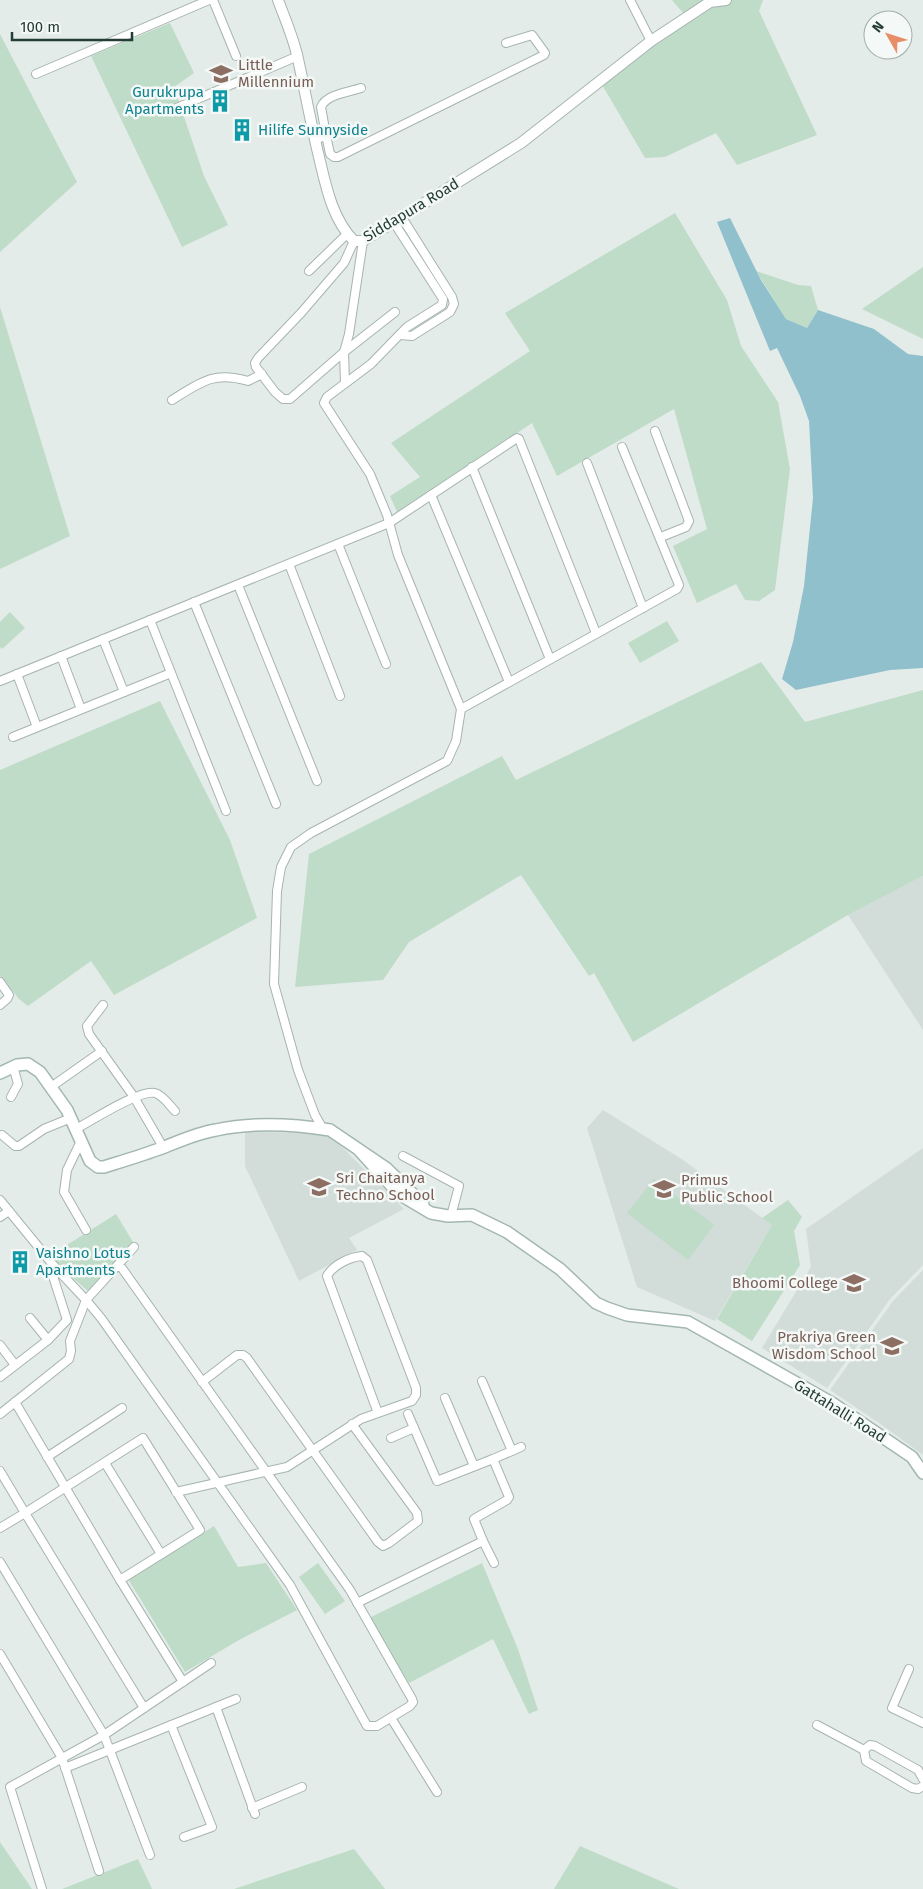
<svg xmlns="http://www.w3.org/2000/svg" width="923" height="1889" font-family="'Fira Sans',sans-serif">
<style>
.built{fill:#d2dcd8}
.green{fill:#bfdcc8}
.water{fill:#91c0cd}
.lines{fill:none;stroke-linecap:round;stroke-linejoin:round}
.minor-casing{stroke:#a7b4b0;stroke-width:10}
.tertiary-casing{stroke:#a7b4b0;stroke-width:12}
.secondary-casing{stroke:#a3b7b1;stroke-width:14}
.minor{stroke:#fff;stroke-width:8}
.tertiary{stroke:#fff;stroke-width:10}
.secondary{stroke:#fff;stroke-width:11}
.labels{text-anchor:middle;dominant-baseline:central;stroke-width:5;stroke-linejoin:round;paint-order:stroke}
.education-label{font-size:15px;fill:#785e54;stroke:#f4f9f7;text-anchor:start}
.culture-label{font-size:15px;fill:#0d838f;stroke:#f4f9f7;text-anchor:start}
.street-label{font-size:15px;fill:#253d37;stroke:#f4f9f7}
</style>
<rect width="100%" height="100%" fill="#e4ece9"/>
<g class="built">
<path d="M923 876V1030L848 915Z"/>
<path d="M603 1110 683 1160 772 1225 715 1321 637 1287 587 1128Z"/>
<path d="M245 1132 328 1133 404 1209 349 1238 357 1250 299 1281 245 1166Z"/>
<path d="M923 1148V1265L890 1299 827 1388 762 1348 811 1267 806 1229Z"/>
<path d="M923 1270V1455L882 1425 830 1390 893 1301Z"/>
</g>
<g class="green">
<path d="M672 0H763L759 11 817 135 737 165 716 133 665 157 645 158 601 83 684 14Z"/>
<path d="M170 23 194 73 174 87 204 176 228 225 182 247 91 56Z"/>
<path d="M0 34 77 182 0 252Z"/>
<path d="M675 213 727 300 741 346 778 402 790 469 775 590 759 601 745 600 736 584 697 603 673 546 707 529 674 409 557 476 532 423 398 514 390 496 420 477 391 443 530 351 505 313Z"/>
<path d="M923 267V339L862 309Z"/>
<path d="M756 271 798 285 811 286 818 310 807 328 786 319Z"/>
<path d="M0 307 70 536 0 569Z"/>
<path d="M10 612 25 628 2 649 0 647V622Z"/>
<path d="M667 621 679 641 640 663 628 643Z"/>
<path d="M761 662 805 722 923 690V876L848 915 633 1042 594 973 589 976 521 875 409 942 383 980 295 987 309 854 502 756 516 780Z"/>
<path d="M160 701 230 840 257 918 114 995 91 961 28 1006 19 999 0 976V770Z"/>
<path d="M654 1179 714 1225 688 1260 627 1213Z"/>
<path d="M788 1200 802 1217 794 1231 800 1265 752 1341 717 1319 772 1225 762 1218Z"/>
<path d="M116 1214 133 1242 88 1291 53 1261 51 1255Z"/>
<path d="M214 1526 238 1567 266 1563 297 1610 239 1640 185 1672 128 1579Z"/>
<path d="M318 1563 345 1601 325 1614 299 1577Z"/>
<path d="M482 1563 518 1649 538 1710 529 1714 493 1639 409 1683 369 1618Z"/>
<path d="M0 1842 32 1889H0Z"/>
<path d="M580 1846 679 1889H554Z"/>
<path d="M354 1849 385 1889H234Z"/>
<path d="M138 1859 152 1889H62Z"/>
</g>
<path class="water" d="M730 218 761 280 786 319 807 328 818 310 874 329 908 354 923 356V668L890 670 796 690 782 679 793 642 804 586 813 498 809 421 800 396 777 348 770 351 717 222Z"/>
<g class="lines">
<defs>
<g id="minor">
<path d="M213 0 236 56"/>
<path d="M630 0 651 41"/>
<path d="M36 74 209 0"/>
<path d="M172 110 298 56"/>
<path d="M326 135 321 107C326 94 350 92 361 88"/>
<path d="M315 140 326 135 330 154 334 157H338L544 55 545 53 532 35 506 43"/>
<path d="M354 241 344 263 301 313 258 358 255 363 256 367 275 392 283 399H290L344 352 395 312"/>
<path d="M309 271 347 234"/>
<path d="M400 335 412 336 450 312 454 304 452 297 401 216"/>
<path d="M345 383 344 352 349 334 363 241"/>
<path d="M172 400C201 382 213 371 248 381L262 374"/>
<path d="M655 431 689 521 686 527 661 537"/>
<path d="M587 463 643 608"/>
<path d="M472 467 550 659"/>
<path d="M431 495 509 682"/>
<path d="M338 544 386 664"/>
<path d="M289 564 340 696"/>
<path d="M238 585 317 781"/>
<path d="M194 602 276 804"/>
<path d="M150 620 226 811"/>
<path d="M103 639 124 692"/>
<path d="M61 656 81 709"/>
<path d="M17 674 37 727"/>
<path d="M0 681 389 523 517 438 519 439 596 633"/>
<path d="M461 709 677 589 679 585 622 447"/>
<path d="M13 737 171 673"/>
<path d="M0 982 9 995 7 999 0 1005"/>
<path d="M103 1005 87 1026 89 1034 134 1097 163 1147"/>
<path d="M51 1087 102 1051"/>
<path d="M11 1097 18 1084 13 1066"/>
<path d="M76 1129C91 1121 140 1089 155 1093 163 1095 170 1106 175 1111"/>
<path d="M323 1129 315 1115 298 1070 274 984 277 891 281 867 291 847 311 833 447 761 456 741 461 709 398 555 387 515 370 474 324 403 327 397 371 364 407 327 442 305 443 299 393 221"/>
<path d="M2 1135 15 1146H19L44 1129 71 1118"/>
<path d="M81 1141 67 1170 64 1192 86 1230"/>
<path d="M403 1156 459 1186 451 1216"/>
<path d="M0 1200 54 1266 86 1300 70 1341 71 1351 69 1359 0 1414"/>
<path d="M0 1217 9 1211"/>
<path d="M119 1264 350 1590 412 1699 413 1702 410 1706 377 1726H367L290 1585 101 1318 86 1300 134 1247"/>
<path d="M30 1318 48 1340"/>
<path d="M0 1345 15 1365"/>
<path d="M0 1377 48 1340 67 1320 52 1273 54 1266"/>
<path d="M482 1381 512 1451"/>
<path d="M202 1382 237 1355H243L247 1358 378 1542 383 1546 389 1543 418 1521 417 1513 352 1424"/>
<path d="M445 1398 474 1466"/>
<path d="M15 1402 120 1580"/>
<path d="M408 1414 437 1481 493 1459"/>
<path d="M391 1438 414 1428"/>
<path d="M47 1457 122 1408"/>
<path d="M105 1463 161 1554"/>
<path d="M0 1471 25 1513 0 1528"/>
<path d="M176 1492 287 1467 361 1419 412 1401 416 1395V1388L367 1260 362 1256C350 1257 333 1265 327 1276L378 1413"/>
<path d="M483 1541 494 1563"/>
<path d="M0 1562 104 1735 150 1855"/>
<path d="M357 1603 483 1541 474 1519 507 1500 509 1497 493 1459 521 1447"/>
<path d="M0 1654 62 1758 99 1871"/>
<path d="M909 1669 892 1708 923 1723"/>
<path d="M216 1707 255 1814"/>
<path d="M144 1708 25 1513 143 1438 200 1530 120 1580 183 1682"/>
<path d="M391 1718 437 1792"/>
<path d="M171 1725 212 1827 184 1837"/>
<path d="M817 1725 864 1750 870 1745 875 1746 918 1770 923 1779"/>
<path d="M864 1750 866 1761 912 1788 918 1789 923 1786"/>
<path d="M65 1768 236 1699"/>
<path d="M252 1808 302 1787"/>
<path d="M42 1889 10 1787 104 1735 211 1663"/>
</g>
<path id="tertiary" d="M278 0C285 19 294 39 298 59 305 91 311 124 319 157 326 186 332 219 354 241H363L521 143 651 41 710 2 726 0"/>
<g id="secondary">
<path d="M0 1073 17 1065 28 1064 40 1072 67 1110 90 1161 98 1167H104C123 1161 143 1155 162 1148 180 1141 197 1133 216 1130 253 1122 293 1124 330 1130L386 1168 423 1204"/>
<path d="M360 1151 399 1194 431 1213 448 1216 472 1215 507 1232 560 1269 596 1303 607 1308 627 1315 688 1322 832 1403 912 1457 923 1473"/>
</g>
</defs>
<use href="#minor" class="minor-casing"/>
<use href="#tertiary" class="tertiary-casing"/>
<use href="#secondary" class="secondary-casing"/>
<use href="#minor" class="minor"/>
<use href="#tertiary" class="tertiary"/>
<use href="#secondary" class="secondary"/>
</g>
<defs>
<symbol id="school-bare" viewBox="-9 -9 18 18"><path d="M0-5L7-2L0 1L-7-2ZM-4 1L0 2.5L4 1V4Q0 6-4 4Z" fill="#8d6e63" stroke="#f4f9f7" stroke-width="2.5" paint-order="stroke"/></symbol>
<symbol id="building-bare" viewBox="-9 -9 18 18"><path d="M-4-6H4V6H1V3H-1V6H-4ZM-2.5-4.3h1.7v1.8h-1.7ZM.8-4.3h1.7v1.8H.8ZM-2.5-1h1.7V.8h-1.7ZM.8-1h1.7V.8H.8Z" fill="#0f9aa8" stroke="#f4f9f7" stroke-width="2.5" paint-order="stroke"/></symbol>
<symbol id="university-bare" viewBox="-9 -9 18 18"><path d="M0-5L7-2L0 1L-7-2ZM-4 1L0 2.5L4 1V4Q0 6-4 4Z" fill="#8d6e63" stroke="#f4f9f7" stroke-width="2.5" paint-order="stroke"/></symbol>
</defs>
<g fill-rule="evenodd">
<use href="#school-bare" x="205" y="58" width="32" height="32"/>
<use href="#building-bare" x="204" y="85" width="32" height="32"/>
<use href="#building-bare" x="226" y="114" width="32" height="32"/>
<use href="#school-bare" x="303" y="1171" width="32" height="32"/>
<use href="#school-bare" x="648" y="1173" width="32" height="32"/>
<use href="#building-bare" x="4" y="1246" width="32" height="32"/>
<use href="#university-bare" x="838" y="1267" width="32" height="32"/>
<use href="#school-bare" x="876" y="1330" width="32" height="32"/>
</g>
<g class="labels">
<g class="education-label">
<text x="238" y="65">Little<tspan x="238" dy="17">Millennium</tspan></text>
<text x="336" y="1178">Sri Chaitanya<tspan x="336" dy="17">Techno School</tspan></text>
<text x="681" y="1180">Primus<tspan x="681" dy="17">Public School</tspan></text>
<text x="838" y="1283" text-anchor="end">Bhoomi College</text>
<text x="876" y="1337" text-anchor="end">Prakriya Green<tspan x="876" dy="17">Wisdom School</tspan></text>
</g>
<g class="culture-label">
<text x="204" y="92" text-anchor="end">Gurukrupa<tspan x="204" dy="17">Apartments</tspan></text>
<text x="258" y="130">Hilife Sunnyside</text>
<text x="36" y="1253">Vaishno Lotus<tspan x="36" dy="17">Apartments</tspan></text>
</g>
<g class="street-label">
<text transform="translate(411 210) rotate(-31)">Siddapura Road</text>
<text transform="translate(840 1411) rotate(32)">Gattahalli Road</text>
</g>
</g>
<g transform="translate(888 35) rotate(309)"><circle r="24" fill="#f4f9f7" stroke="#a1aeaa"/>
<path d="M0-4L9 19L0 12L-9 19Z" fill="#e78e68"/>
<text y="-8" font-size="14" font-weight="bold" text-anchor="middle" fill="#253d37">N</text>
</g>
<path d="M12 32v8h120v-8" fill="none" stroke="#253d37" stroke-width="2.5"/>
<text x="20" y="32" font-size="15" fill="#253d37" stroke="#f4f9f7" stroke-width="4" paint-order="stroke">100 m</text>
</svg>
